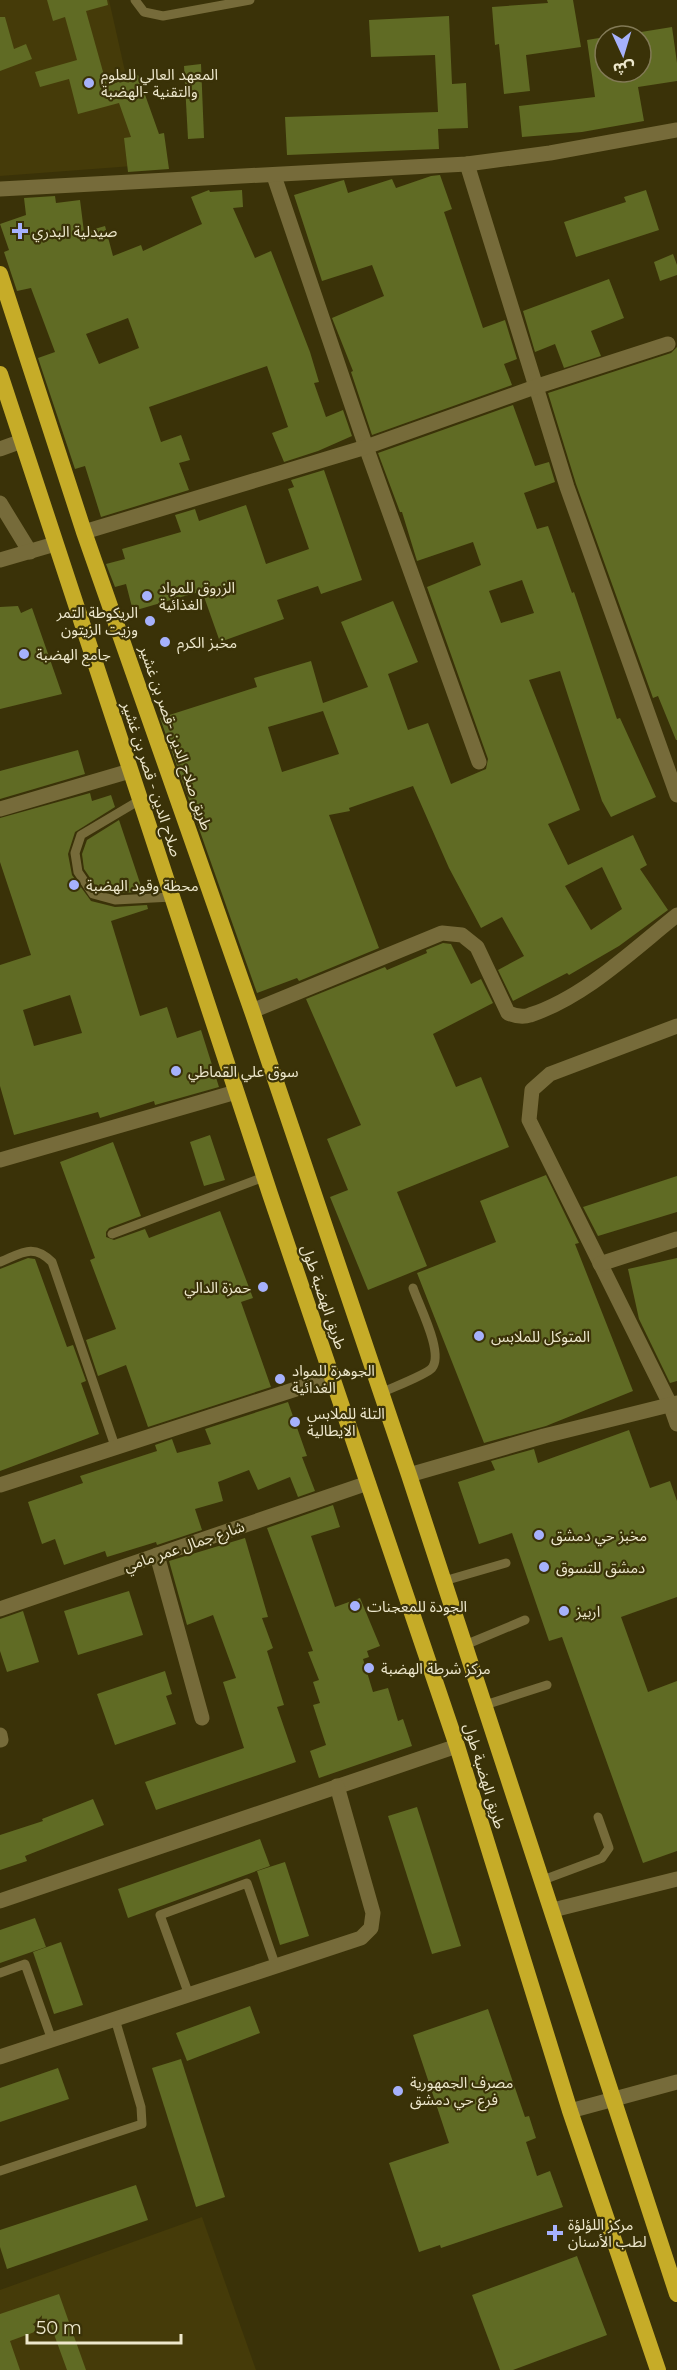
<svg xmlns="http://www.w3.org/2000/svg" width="677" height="2370" font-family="Montserrat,'Noto Sans Arabic',sans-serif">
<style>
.built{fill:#453b09}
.building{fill:#606b24;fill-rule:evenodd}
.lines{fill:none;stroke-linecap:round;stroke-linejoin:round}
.service{stroke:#766b3a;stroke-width:9}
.minor{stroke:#766b3a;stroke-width:15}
.trunk{stroke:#c6ac28;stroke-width:16}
.poi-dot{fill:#a6b1fc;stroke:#3a3208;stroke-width:2}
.labels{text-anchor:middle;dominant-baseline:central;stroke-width:4.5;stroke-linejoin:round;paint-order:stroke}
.poi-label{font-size:15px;fill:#ede7cc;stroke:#3a3208;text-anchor:start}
.street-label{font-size:15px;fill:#ede7cc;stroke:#3a3208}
</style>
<rect width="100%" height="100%" fill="#3a3208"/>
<g class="built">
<path d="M0 0H109L146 165 0 176Z"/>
<path d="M202 2217 256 2370H0V2290Z"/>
</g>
<g class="building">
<path d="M47 0H107L108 5 86 11 107 86 138 75 159 134 164 133 169 169 128 172 124 138 131 137 119 103 78 114 69 79 40 87 35 72 77 60 65 17 53 21Z"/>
<path d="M547 0H573L581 47 526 55 530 91 504 94 499 44 495 45 492 7 548 3Z"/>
<path d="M449 16 452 84 466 83 468 128 438 129 439 149 287 155 285 117 438 112 435 55 371 57 369 20Z"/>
<path d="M0 17H5L14 49 26 44 32 59 0 71Z"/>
<path d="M672 27 677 63V81L638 87 644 121 582 132 522 137 519 106 595 97 587 40 605 37V72H641V32Z"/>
<path d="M201 64 204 138 188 139 184 66Z"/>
<path d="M440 175 452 209 444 212 483 328 505 320 517 359 504 364 512 385 372 435 351 372 353 371 332 318 384 296 372 265 322 281 294 195 340 181 344 180 348 193 392 179 396 188 431 176Z"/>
<path d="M209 190 210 192 242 190 243 207 233 208 255 258 271 251 310 352 319 382 314 383 326 417 343 410 352 436 318 451 284 462 272 433 288 427 267 366 149 407 161 442 181 435 190 460 179 463 189 490 101 517 85 466 75 469 38 358 55 352 31 288 17 291 4 252 9 250 0 224 26 215 24 198 55 196 56 203 80 200 84 232 105 226 113 256 141 245 143 251 202 224 191 197ZM128 318 139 348 99 364 86 334Z"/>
<path d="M646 190 659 230 576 257 564 222 626 202 624 197Z"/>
<path d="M673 254 677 265V275L660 281 654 262Z"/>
<path d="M609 279 624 318 591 331 601 356 564 368 555 344 535 352 523 311Z"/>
<path d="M677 347V740H676L658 696 653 698 576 484 548 393 671 353Z"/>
<path d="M513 405 535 466 549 462 555 482 524 493 537 529 548 526 572 593 574 592 617 719 620 718 656 797 611 817 602 801 560 671 529 680 580 810 548 824 568 865 633 835 647 865 640 869 668 910 619 946 569 975 567 973 513 1001 498 970 524 956 502 917 481 928 449 868 413 786 349 808 350 811 329 815 379 948 299 981 297 978 257 993 160 718 257 687 254 678 311 661 323 703 368 687 341 622 393 601 418 662 388 674 408 730 428 723 451 784 486 769 488 759 427 587 481 565 473 542 417 561 402 512H400L378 453ZM522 580 534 613 501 623 489 591ZM323 711 339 754 282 772 268 727ZM602 867 622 909 591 930 565 886Z"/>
<path d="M324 470 362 580 321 594 318 586 277 600 284 619 220 642 202 591 133 611 126 584 115 587 106 564 125 559 122 549 181 532 175 515 195 509 199 521 246 505 266 564 309 549 288 489 294 487 291 480Z"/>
<path d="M18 606 21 613 32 608 62 694 0 709V607Z"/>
<path d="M78 750 85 774 0 799V771Z"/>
<path d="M90 793 92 801 111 795 115 807 75 832 68 854 72 875 91 901 115 907 147 905 148 909 111 921 140 1016 167 1007 177 1038 201 1030 219 1087 155 1105 154 1101 100 1118 98 1112 14 1135 0 1086V965L31 955 0 862V818ZM70 995 82 1033 34 1046 23 1010Z"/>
<path d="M119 820 143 892 116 893 97 888 84 869 82 854 87 840Z"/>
<path d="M443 943 451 944 471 984 481 979 493 1003 433 1034 456 1087 481 1077 509 1147 397 1192 427 1266 368 1290 330 1197 348 1190 327 1139 361 1125 306 999 385 967 387 970 427 953 426 950Z"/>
<path d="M210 1135 225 1180 204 1186 190 1142Z"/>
<path d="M113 1142 141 1216 109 1228 106 1232V1237L114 1240 145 1229 149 1238 220 1211 253 1298 241 1302 271 1387 148 1427 126 1365 98 1376 86 1340 116 1329 90 1260 95 1258 60 1162Z"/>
<path d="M546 1175 579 1243 575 1244 633 1391 546 1426 484 1443 417 1273 496 1242 480 1201Z"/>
<path d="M677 1176V1212L598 1236 583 1207Z"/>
<path d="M28 1258 35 1259 67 1347 73 1345 86 1381 81 1383 99 1434 0 1471V1269Z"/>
<path d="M677 1258V1381L670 1383 639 1319 628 1269Z"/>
<path d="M288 1402 307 1456 302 1457 315 1491 298 1497 290 1477 258 1490 249 1470 218 1482 223 1501 195 1509 202 1530 157 1545 156 1542 107 1557 105 1551 64 1565 55 1539 42 1544 28 1502 83 1483 80 1476 157 1451 155 1445 172 1439 177 1453 211 1444 205 1429Z"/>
<path d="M629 1430 650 1488 670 1481 677 1501V1597L621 1617 648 1692 677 1681V1851L643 1863 562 1637 549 1641 512 1533 479 1544 458 1482 495 1470 491 1461 534 1449 538 1463Z"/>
<path d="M333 1505 340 1527 311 1536 335 1607 360 1598 380 1646 367 1651 369 1657 363 1659 373 1692 388 1688 398 1721 403 1719 412 1746 319 1778 310 1751 326 1745 313 1705 320 1703 313 1682 319 1680 308 1652 313 1651 267 1528Z"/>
<path d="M245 1538 268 1617 262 1618 273 1648 267 1651 284 1705 277 1707 296 1762 156 1810 145 1782 244 1748 223 1682 236 1678 213 1615 187 1625 169 1561Z"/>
<path d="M129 1591 143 1635 78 1655 64 1611Z"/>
<path d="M23 1611 39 1662 7 1672 0 1651V1619Z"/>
<path d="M165 1671 172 1694 166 1696 176 1724 115 1745 97 1694Z"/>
<path d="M93 1799 104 1825 25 1856 27 1861 0 1870V1835L43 1821 42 1819Z"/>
<path d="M417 1807 461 1946 432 1954 388 1816Z"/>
<path d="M260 1839 270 1866 128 1918 118 1889Z"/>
<path d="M285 1862 309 1936 280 1945 257 1871Z"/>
<path d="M35 1918 46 1947 0 1963V1930Z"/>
<path d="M61 1942 83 2005 54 2014 33 1952Z"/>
<path d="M250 2006 260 2033 187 2061 176 2033Z"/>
<path d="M488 2009 525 2117 529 2116 536 2138 526 2142 537 2176 550 2171 563 2207 441 2248 440 2245 419 2252 389 2163 449 2143 413 2035Z"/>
<path d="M181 2059 225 2197 196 2207 152 2068Z"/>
<path d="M58 2068 69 2099 0 2122V2088Z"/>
<path d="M136 2185 148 2220 7 2269 0 2247V2230Z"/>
<path d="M577 2256 607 2335 513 2370H500L472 2295Z"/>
<path d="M59 2294 86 2370H67L51 2326 10 2341 20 2370H0V2314Z"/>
</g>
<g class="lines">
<g class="service">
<path d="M135 0 144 12 163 16 250 0"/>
<path d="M140 800 81 835 75 853 78 872 93 894 115 900 172 897"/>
<path d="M112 1234 264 1177"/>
<path d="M0 1262C22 1253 33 1243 52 1262L116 1449"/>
<path d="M381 1393C391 1388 426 1375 432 1368 444 1353 419 1306 413 1288"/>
<path d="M444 1581 506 1563"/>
<path d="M465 1645 525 1620"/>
<path d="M485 1705 547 1685"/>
<path d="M543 1880 602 1858 609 1848 598 1817"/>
<path d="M0 1973 25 1964 52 2040"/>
<path d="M189 1995 160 1915 247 1883 276 1967"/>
<path d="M0 2171 142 2124 141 2107 115 2019"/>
</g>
<g class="minor">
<path d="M467 164 567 487 677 795"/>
<path d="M274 176 366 447 479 762"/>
<path d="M0 189 467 164 550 153 677 130"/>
<path d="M0 449 22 441"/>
<path d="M0 503 30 552"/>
<path d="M84 532 366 447 535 387 668 344"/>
<path d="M0 560 55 544"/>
<path d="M0 809 130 771"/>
<path d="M252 1011 442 933 462 935 477 947 508 1013C515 1016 522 1018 530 1015 585 997 633 950 677 915"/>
<path d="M677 1026 550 1074 532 1090 529 1120 670 1404 677 1424"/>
<path d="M0 1160 236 1092"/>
<path d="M600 1264 677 1239"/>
<path d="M409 1475 544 1436 677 1403"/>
<path d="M0 1485 333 1377"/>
<path d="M157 1555 202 1718"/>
<path d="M0 1609 368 1483"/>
<path d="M0 1735 1 1740"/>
<path d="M0 1901 457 1746"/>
<path d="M553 1910 677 1879"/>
<path d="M0 2057 361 1938 371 1928 373 1913 337 1786"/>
<path d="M570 2111 677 2082"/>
</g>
<g class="trunk">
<path d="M0 274 84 532 252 1011 409 1475 677 2294"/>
<path d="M0 374 270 1194 457 1746 570 2111 658 2370"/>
</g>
</g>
<g class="poi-dot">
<circle cx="89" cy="83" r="6"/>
<path d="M17 222h6v6h6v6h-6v6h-6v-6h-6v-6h6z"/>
<circle cx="147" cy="596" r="6"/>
<circle cx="150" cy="621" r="6"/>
<circle cx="165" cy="642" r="6"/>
<circle cx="24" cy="654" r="6"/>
<circle cx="74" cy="885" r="6"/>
<circle cx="176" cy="1071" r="6"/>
<circle cx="263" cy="1287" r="6"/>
<circle cx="479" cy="1336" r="6"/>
<circle cx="280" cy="1379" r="6"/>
<circle cx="295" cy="1422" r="6"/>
<circle cx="539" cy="1535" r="6"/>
<circle cx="544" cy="1567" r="6"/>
<circle cx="355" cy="1606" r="6"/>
<circle cx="564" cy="1611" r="6"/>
<circle cx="369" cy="1668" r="6"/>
<circle cx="398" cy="2091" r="6"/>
<path d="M552 2224h6v6h6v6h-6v6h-6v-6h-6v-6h6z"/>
</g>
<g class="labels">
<g class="poi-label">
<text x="101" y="74">المعهد العالي للعلوم<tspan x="101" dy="17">والتقنية -الهضبة</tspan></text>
<text x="32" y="231">صيدلية البدري</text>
<text x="159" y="587">الزروق للمواد<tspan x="159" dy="17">الغذائية</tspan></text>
<text x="138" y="612" text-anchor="end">الريكوطة التمر<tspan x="138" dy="17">وزيت الزيتون</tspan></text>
<text x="177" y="642">مخبز الكرم</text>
<text x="36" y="654">جامع الهضبة</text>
<text x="86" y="885">محطة وقود الهضبة</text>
<text x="188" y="1071">سوق علي القماطي</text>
<text x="251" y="1287" text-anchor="end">حمزة الدالي</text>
<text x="491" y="1336">المتوكل للملابس</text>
<text x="292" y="1370">الجوهرة للمواد<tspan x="292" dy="17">الغدائية</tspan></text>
<text x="307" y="1413">التلة للملابس<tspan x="307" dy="17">الايطالية</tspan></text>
<text x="551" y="1535">مخبز حي دمشق</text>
<text x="556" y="1567">دمشق للتسوق</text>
<text x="367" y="1606">الجودة للمعجنات</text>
<text x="576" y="1611">اربيز</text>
<text x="381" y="1668">مركز شرطة الهضبة</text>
<text x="410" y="2082">مصرف الجمهورية<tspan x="410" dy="17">فرع حي دمشق</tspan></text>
<text x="568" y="2224">مركز اللؤلؤة<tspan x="568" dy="17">لطب الأسنان</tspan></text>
</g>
<g class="street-label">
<text transform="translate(176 738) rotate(71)">طريق صلاح الدين -قصر بن غشير</text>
<text transform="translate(152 779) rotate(72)">صلاح الدين - قصر بن غشير</text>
<text transform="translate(324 1297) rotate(71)">طريق الهضبة طول</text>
<text transform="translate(184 1546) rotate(-19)">شارع جمال عمر مامي</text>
<text transform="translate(485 1776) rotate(73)">طريق الهضبة طول</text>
</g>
</g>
<g transform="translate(623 54) rotate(176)"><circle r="28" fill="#3a3208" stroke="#827a56" stroke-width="1.5"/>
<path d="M0-4.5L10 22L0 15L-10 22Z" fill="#a6b1fc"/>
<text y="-9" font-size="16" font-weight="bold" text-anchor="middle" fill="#ede7cc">ش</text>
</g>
<path d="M27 2334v9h154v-9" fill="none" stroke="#ede7cc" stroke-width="3"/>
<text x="36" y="2334" font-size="18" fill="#ede7cc" stroke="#3a3208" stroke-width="4.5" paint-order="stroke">50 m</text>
</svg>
